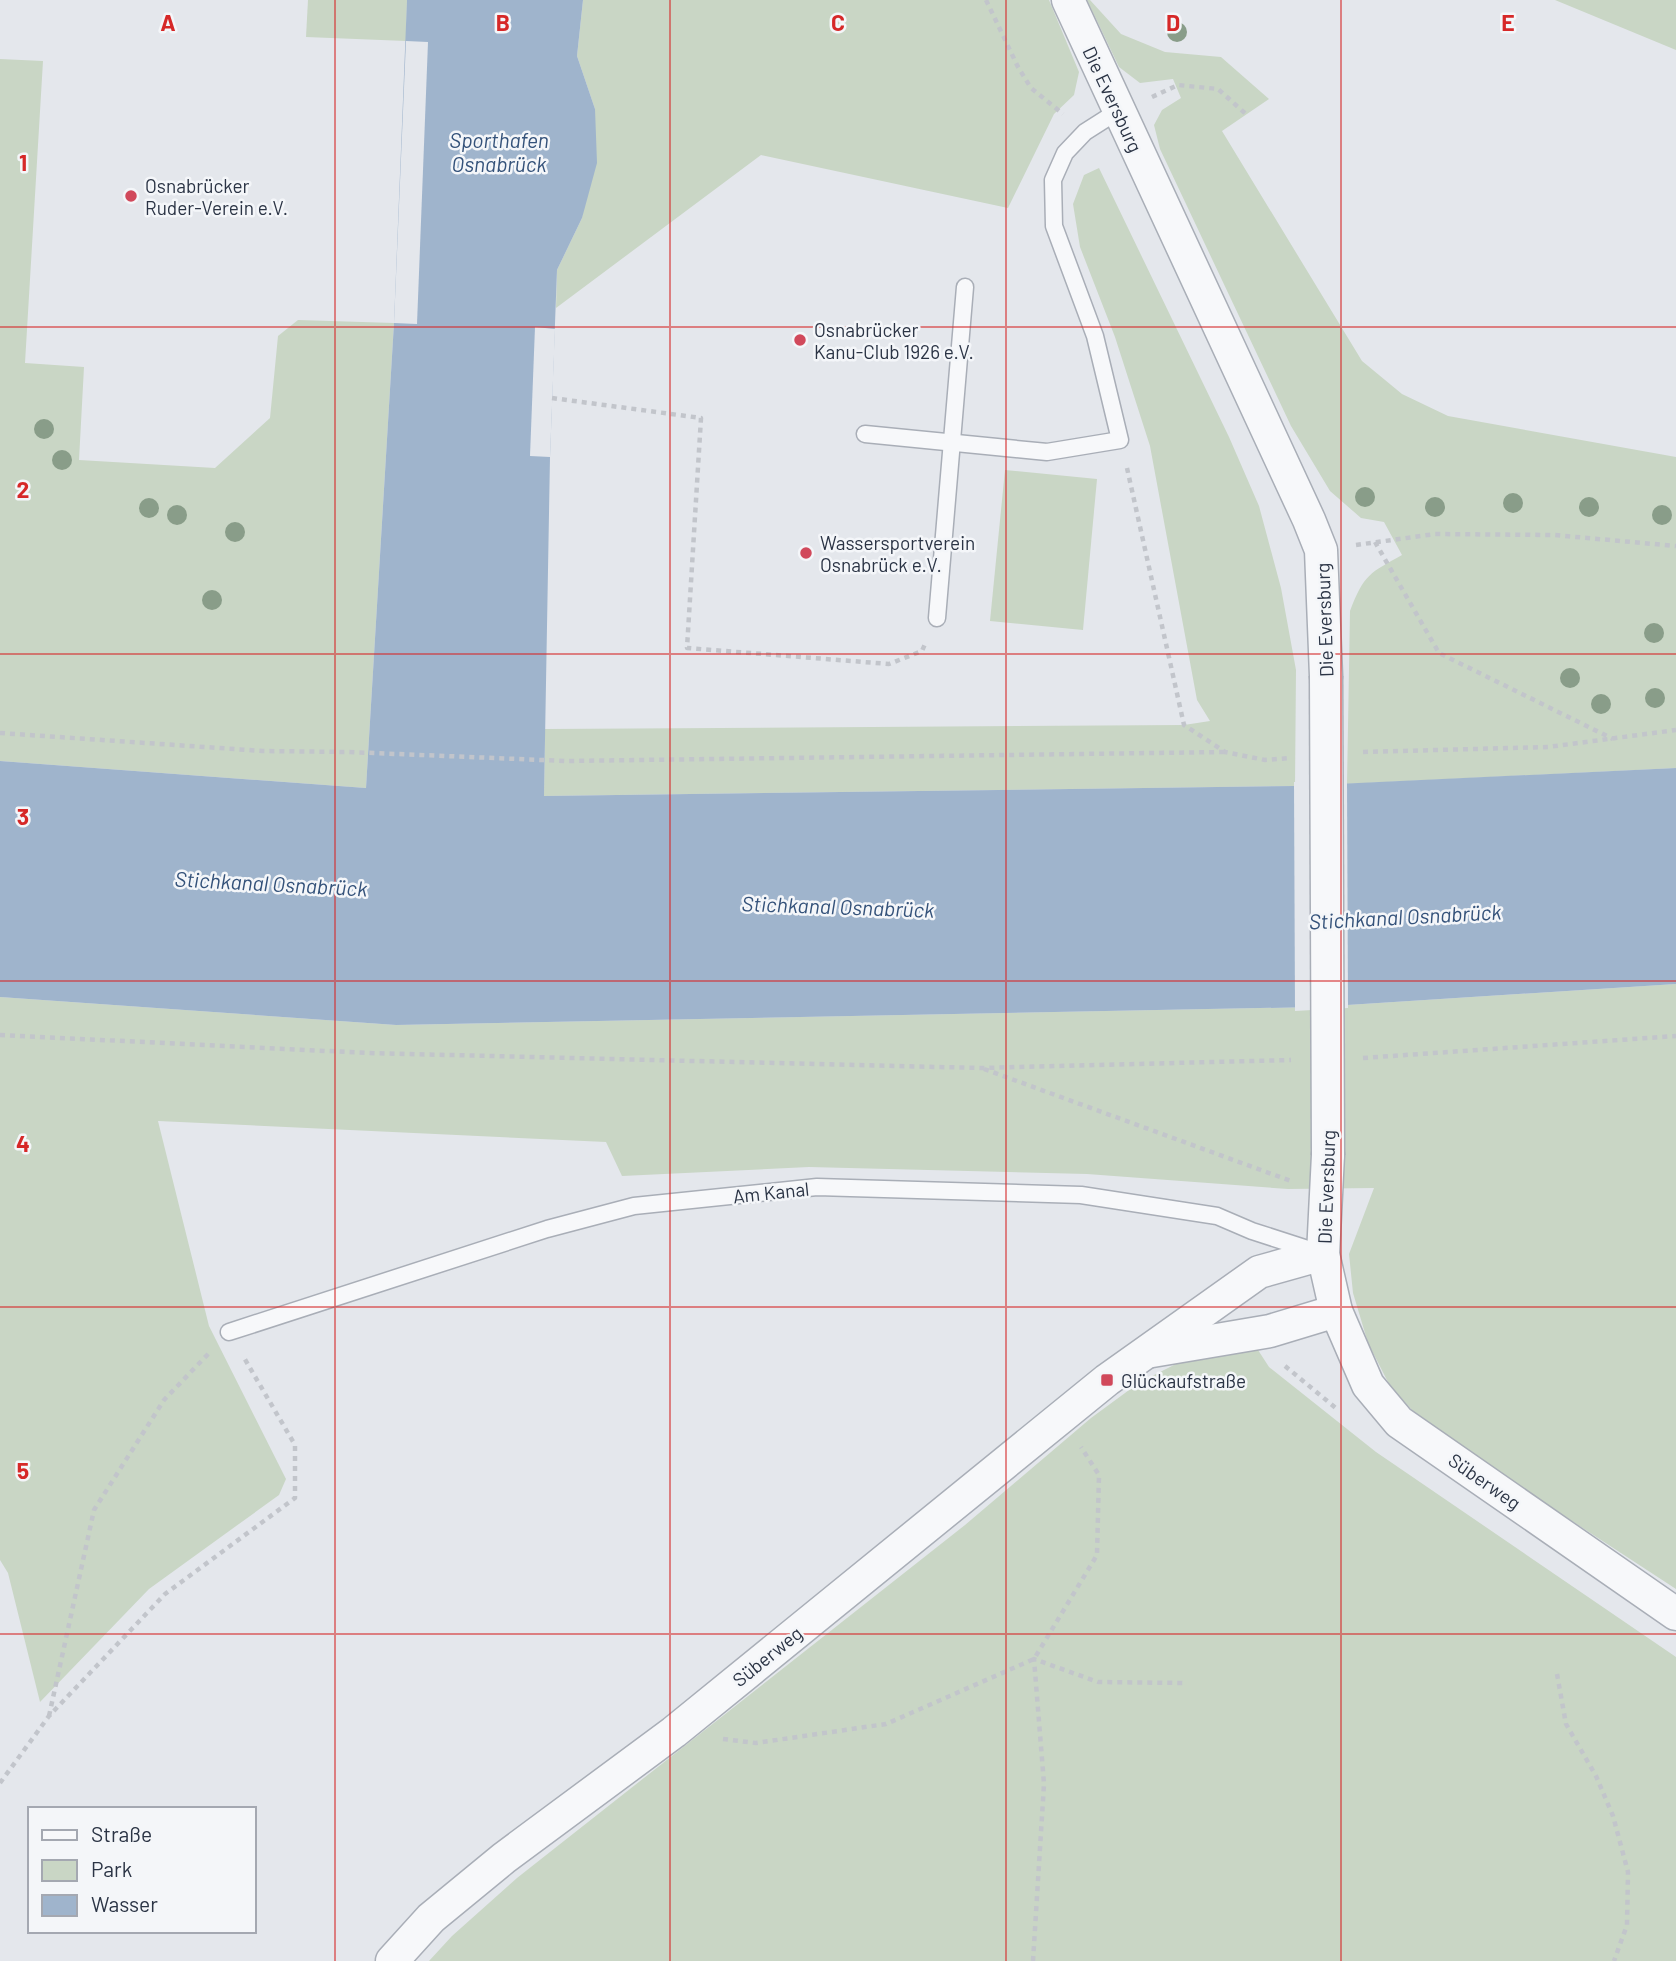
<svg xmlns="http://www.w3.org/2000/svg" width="1676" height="1961" font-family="Barlow,sans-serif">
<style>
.green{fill:#c9d6c5}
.water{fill:#9fb4cc}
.pier{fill:#e4e7ec}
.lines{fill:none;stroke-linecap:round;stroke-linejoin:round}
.service-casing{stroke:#a9aeb7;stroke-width:19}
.minor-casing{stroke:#a9aeb7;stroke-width:35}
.path{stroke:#c2c5cb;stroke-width:4.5;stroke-dasharray:5 5;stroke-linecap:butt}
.service{stroke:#f7f8fa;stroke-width:16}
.minor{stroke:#f7f8fa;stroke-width:32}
.minor-bridge-casing{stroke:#a9aeb7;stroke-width:35;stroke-linecap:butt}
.minor-bridge{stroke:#f7f8fa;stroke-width:32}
.tree{fill:#899d89}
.grid{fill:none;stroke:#d62828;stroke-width:2;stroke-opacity:0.55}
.poi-dot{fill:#d1495b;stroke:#f4f6f9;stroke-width:2.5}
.labels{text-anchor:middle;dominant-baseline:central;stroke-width:5;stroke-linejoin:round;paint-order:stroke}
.street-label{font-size:19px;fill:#2b3445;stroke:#f4f6f9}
.poi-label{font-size:19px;fill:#2b3445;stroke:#f4f6f9;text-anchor:start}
.water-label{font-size:21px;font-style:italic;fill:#34527a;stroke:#f4f6f9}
.grid-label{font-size:23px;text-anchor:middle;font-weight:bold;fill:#d62828;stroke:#f4f6f9;stroke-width:5;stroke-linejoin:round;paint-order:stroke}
</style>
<rect width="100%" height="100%" fill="#e4e7ec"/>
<g class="green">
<path d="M308 0H407L406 41 306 37Z"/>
<path d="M583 0H1049L1079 72 1074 95 1054 114 1008 208 761 155 556 308 557 270 582 218 595 109 577 56Z"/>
<path d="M1087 0H1090L1121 34 1165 52 1221 57 1269 99 1222 131 1362 361 1402 394 1448 416 1676 457V768L1347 784 1350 611C1364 574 1370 573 1402 555L1384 522 1361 518 1330 491 1291 426 1160 149 1154 125 1162 110 1181 98 1173 79 1140 83 1119 67Z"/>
<path d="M1555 0H1676V50Z"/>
<path d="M0 59 43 61 25 363 84 367 79 460 215 468 270 418 278 336 298 320 394 323 366 788 0 761Z"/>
<path d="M1099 168 1229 437 1259 506 1281 588 1296 670 1295 786 544 796 545 729 1184 725 1210 721 1197 700 1150 446 1115 337 1080 247 1073 204 1084 175Z"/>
<path d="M1005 470 1097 479 1083 630 990 621Z"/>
<path d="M1676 984V1589L1520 1487 1413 1411 1390 1386 1368 1343 1353 1293 1349 1254 1374 1188 1288 1189 1087 1174 809 1167 622 1176 606 1142 158 1121 209 1326 286 1479 279 1495 149 1589 40 1702 8 1573 0 1560V997L396 1025 1316 1007Z"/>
<path d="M1258 1350 1269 1367 1376 1452 1676 1657V1961H429L452 1936 517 1878 965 1525 1091 1418 1140 1382 1184 1360Z"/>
</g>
<path class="water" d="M407 0H583L577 56 595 109 597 163 582 218 557 270 550 457 544 796 1295 786 1676 768V984L1316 1007 396 1025 0 997V761L366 788 394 323Z"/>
<g class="pier">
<path d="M406 41 428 42 417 324 394 323Z"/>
<path d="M535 327 555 329 550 457 530 456Z"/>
<path d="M1347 781 1348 1008 1295 1011 1294 782Z"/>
</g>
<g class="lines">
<defs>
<g id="service">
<path d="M865 434 1047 452 1120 440 1095 336 1054 226 1053 180 1065 153 1085 132 1118 111"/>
<path d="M937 618 965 287"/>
<path d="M229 1332 547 1229 634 1206 817 1187 1081 1195 1217 1216 1252 1231 1314 1251"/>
</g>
<g id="minor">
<path d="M1068 0 1309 520 1321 550 1326 676"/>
<path d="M1328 1155 1323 1254 1336 1311 1368 1385 1399 1422 1676 1614"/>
<path d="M1152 1351 1270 1331 1336 1311"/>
<path d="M392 1961 431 1918 504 1858 674 1732 1107 1380 1259 1272 1323 1254"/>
</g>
</defs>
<use href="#service" class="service-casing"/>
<use href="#minor" class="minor-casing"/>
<g class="path">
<path d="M986 0 1018 67 1031 88 1063 114"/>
<path d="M1152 97 1178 85 1218 89 1247 115"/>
<path d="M552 398 701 418 687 648 889 664 922 651 925 644"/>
<path d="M1127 468 1184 725 1225 752 1265 760 1291 758"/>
<path d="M1375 542 1439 653 1613 739"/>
<path d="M1356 545 1435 534 1554 535 1676 546"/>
<path d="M0 733 263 751 349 752 566 761 1225 752"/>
<path d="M1363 752 1548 747 1676 730"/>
<path d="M0 1035 368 1053 980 1068 1291 1060"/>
<path d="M1363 1058 1676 1036"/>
<path d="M984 1069 1291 1181"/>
<path d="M1285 1366 1337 1409"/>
<path d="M1557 1674 1566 1724 1596 1776 1613 1816 1628 1872 1627 1925 1614 1961"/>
<path d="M49 1716 94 1510 164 1400 210 1352"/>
<path d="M723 1739 756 1743 886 1724 1034 1659 1097 1555 1099 1475 1081 1447"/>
<path d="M0 1783 49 1716 165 1594 295 1498V1445L243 1356"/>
<path d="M1033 1961 1044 1784 1034 1659 1098 1682 1183 1683"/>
</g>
<use href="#service" class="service"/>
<use href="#minor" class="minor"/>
<defs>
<path id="minor-bridge" d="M1326 676 1328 1155"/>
</defs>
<use href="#minor-bridge" class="minor-bridge-casing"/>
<use href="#minor-bridge" class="minor-bridge"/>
</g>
<g class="tree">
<circle cx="1177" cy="32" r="10"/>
<circle cx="44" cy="429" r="10"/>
<circle cx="62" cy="460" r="10"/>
<circle cx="1365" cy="497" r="10"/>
<circle cx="1513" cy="503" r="10"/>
<circle cx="1435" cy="507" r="10"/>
<circle cx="1589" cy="507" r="10"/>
<circle cx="149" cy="508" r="10"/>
<circle cx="177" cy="515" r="10"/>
<circle cx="1662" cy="515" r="10"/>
<circle cx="235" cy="532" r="10"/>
<circle cx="212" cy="600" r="10"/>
<circle cx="1654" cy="633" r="10"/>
<circle cx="1570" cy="678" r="10"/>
<circle cx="1655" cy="698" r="10"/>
<circle cx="1601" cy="704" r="10"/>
</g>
<path class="grid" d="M335 0V1961M670 0V1961M1006 0V1961M1341 0V1961M0 327H1676M0 654H1676M0 981H1676M0 1307H1676M0 1634H1676"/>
<g class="poi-dot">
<circle cx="131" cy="196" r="7"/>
<circle cx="800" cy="340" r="7"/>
<circle cx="806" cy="553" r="7"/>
<rect x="1100" y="1373" width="14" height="14" rx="3.5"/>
</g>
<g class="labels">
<g class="street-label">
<text transform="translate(1113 99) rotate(65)">Die Eversburg</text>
<text transform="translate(1324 620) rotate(-92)">Die Eversburg</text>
<text transform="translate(1326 1187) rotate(-88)">Die Eversburg</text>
<text transform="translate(771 1192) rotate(-6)">Am Kanal</text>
<text transform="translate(1485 1481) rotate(35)">Süberweg</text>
<text transform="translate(767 1656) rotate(-39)">Süberweg</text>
</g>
<g class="poi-label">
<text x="145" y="185">Osnabrücker<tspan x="145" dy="22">Ruder-Verein e.V.</tspan></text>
<text x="814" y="329">Osnabrücker<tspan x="814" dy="22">Kanu-Club 1926 e.V.</tspan></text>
<text x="820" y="542">Wassersportverein<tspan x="820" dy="22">Osnabrück e.V.</tspan></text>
<text x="1121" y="1380">Glückaufstraße</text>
</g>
<g class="water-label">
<text x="499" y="139">Sporthafen<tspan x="499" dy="24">Osnabrück</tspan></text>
<text transform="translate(271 883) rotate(3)">Stichkanal Osnabrück</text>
<text transform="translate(838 906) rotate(2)">Stichkanal Osnabrück</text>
<text transform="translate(1405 916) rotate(-3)">Stichkanal Osnabrück</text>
</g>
</g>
<g class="grid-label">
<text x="168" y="31">A</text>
<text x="503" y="31">B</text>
<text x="838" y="31">C</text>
<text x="1173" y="31">D</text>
<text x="1508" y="31">E</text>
<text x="23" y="171">1</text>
<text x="23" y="498">2</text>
<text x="23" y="825">3</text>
<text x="23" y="1152">4</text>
<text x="23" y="1479">5</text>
</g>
<rect x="28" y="1807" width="228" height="126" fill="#f4f6f9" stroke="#a4a8b1" stroke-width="2"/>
<rect x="42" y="1830" width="35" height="10" fill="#f7f8fa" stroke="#a4a8b1" stroke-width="2"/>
<text x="91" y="1842" font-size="21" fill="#2b3445">Straße</text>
<rect x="42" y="1860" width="35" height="21" fill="#c9d6c5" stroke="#a4a8b1" stroke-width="2"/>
<text x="91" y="1877" font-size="21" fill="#2b3445">Park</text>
<rect x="42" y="1895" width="35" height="21" fill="#9fb4cc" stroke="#a4a8b1" stroke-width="2"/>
<text x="91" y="1912" font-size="21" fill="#2b3445">Wasser</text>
</svg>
